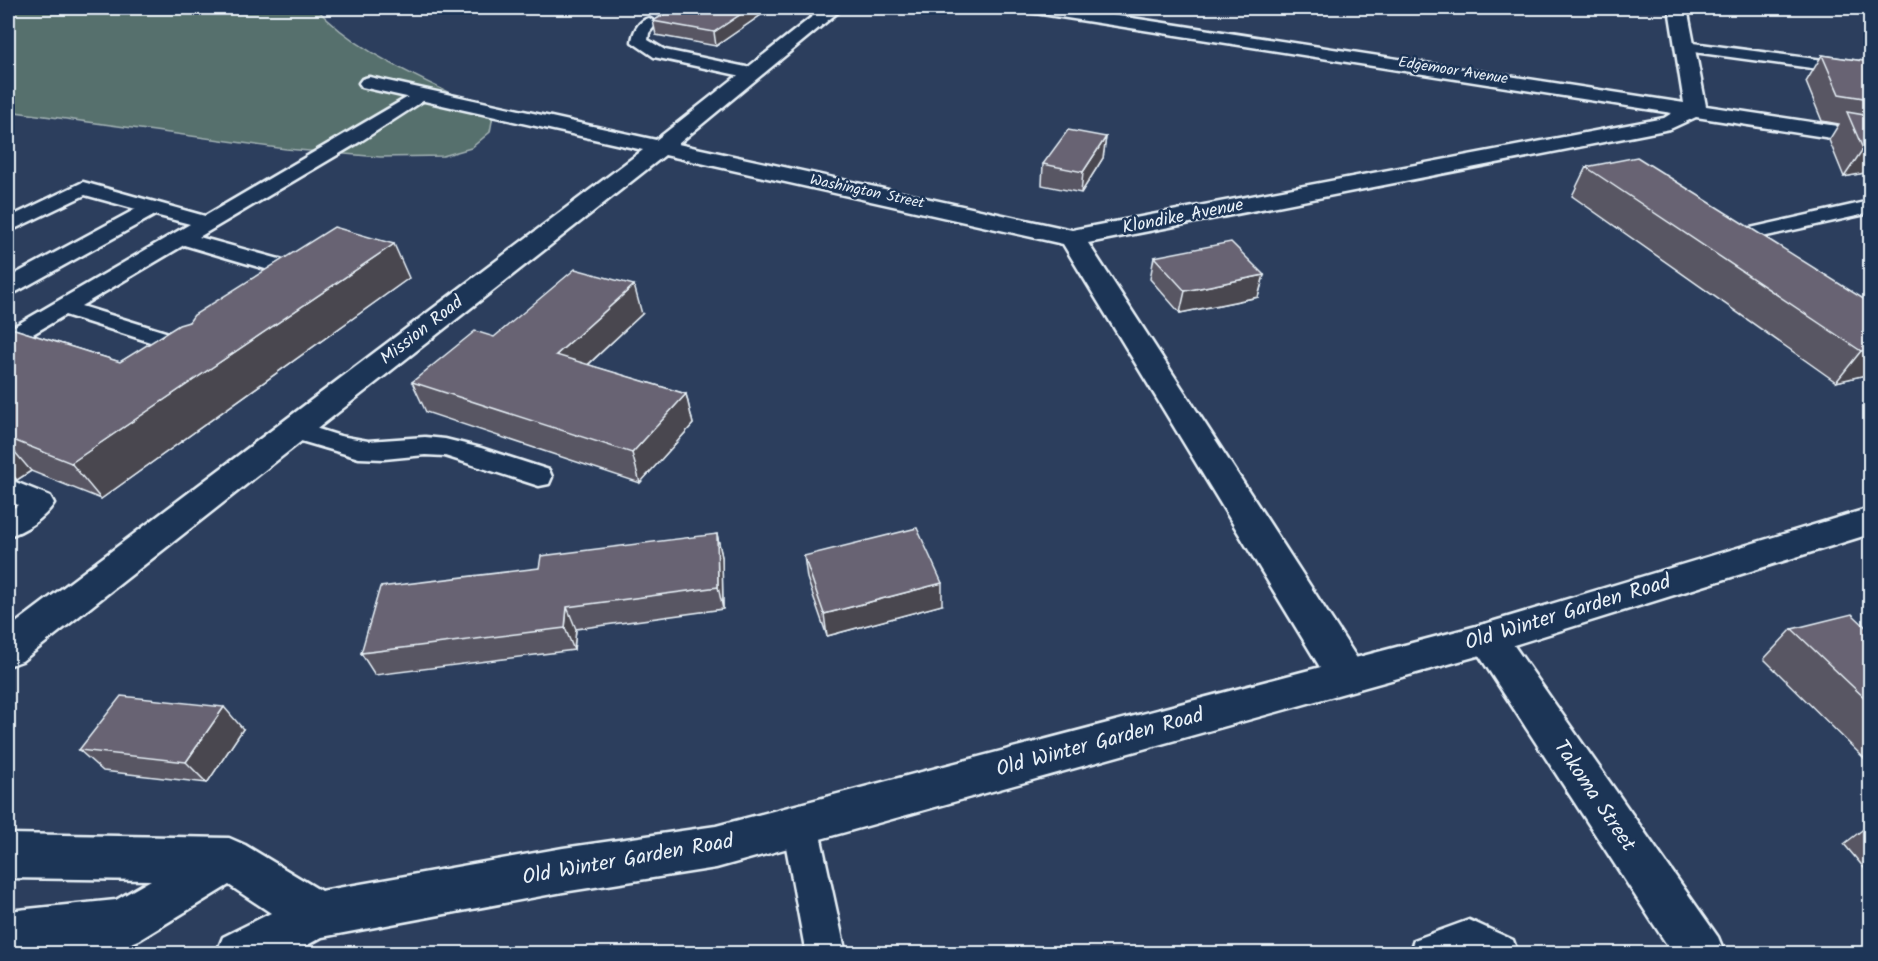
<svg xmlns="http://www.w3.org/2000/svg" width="1878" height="961" font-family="Kalam,sans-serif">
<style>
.green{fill:#57706d;stroke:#a0b0b2;stroke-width:1.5}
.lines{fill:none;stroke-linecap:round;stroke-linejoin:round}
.service-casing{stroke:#e8f1f8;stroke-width:5}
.minor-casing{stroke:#e8f1f8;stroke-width:5}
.secondary-casing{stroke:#e8f1f8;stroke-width:5}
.service{fill:#1d3557;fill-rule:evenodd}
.minor{fill:#1d3557;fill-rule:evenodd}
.secondary{fill:#1d3557;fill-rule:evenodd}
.wall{fill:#595663;stroke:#e8f1f8;stroke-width:1.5}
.shaded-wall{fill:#494650;stroke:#e8f1f8;stroke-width:1.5}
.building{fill:#686473;stroke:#e8f1f8;stroke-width:1.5}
.labels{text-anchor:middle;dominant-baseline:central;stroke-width:5;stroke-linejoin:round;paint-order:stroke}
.far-street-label{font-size:15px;fill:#e8f1f8;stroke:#1d3557}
.street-label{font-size:18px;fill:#e8f1f8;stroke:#1d3557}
.near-street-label{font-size:21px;fill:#e8f1f8;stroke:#1d3557}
</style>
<rect width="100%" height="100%" fill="#2c3e5d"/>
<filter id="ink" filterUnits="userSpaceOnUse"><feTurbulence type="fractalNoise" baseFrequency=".0167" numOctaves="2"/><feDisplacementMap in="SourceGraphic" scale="12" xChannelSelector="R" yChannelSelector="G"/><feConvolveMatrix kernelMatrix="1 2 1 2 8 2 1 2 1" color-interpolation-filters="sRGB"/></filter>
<g filter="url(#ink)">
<path class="green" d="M20 8H316C361 58 435 82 493 116L490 132 471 148 443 156 380 157 286 149 8 111V12Z"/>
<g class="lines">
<defs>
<g id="service">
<path d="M649 18 657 23 649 33 648 40 665 50 751 68 759 73 751 78 654 57 632 42C633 32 638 21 649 18Z"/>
<path d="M1685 42 1870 66V76L1679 50 1677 47Z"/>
<path d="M420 90 426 91 428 95 426 99 361 141 199 237 305 266 308 271 305 276 297 277 289 276 184 245 81 306 201 343 205 348 201 353 193 355 185 353 65 315 16 344 8 346V330L190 224 155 215 16 292 8 294V278L136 209 85 195 8 232V218L83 182 205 216Z"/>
<path d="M1870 201V213L1762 237 1773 246 1770 250C1758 254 1741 246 1734 235L1737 231Z"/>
<path d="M293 421 340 436 368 441 425 437 445 439 481 448 549 470 552 477 549 484 539 486 445 456 425 455 384 459 359 458 284 436 280 430 284 424Z"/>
<path d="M8 479 50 496 54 503C45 518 24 532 8 536V512L18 505 8 500Z"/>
<path d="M800 808 813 813 818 825 846 954H806L782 825 787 813Z"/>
<path d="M1469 920 1513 940 1518 954H1409L1414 940Z"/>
</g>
<g id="minor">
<path d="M823 8H843L678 144 1072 230 1664 118 1672 113 1035 13 1029 12 1026 8H1067L1684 103 1669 8H1687L1706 106 1870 131V144L1696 117 1670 129 1088 243 1360 663 1366 675 1360 687 1346 691 1332 687 1063 244 665 155 22 661 8 666V629L643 150 362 87 359 83 362 79 369 77 656 140Z"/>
<path d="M1488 623 1501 627 1718 937 1725 954H1673L1475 649 1469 638 1475 627Z"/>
</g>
<path id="secondary" d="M1870 508V534L1488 653 716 868 563 892 322 937 291 954H216L223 937 271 913 229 885 139 940 122 947 57 954H8V911L116 900 151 880 8 878V834L229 838 245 845 321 891 563 848 716 826 1488 623Z"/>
</defs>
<use href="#service" class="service-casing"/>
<use href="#minor" class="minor-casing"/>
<use href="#secondary" class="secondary-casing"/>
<use href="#service" class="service"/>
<use href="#minor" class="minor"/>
<use href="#secondary" class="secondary"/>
</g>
<g class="wall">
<path d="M625 8H771L716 46 656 35 653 21 662 16 626 9Z"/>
<path d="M1822 55 1870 62V172L1844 177 1829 140 1839 124 1822 121 1806 82Z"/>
<path d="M1106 137 1103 158 1081 193 1042 185 1043 164Z"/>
<path d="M1586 167 1870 303V374L1836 382 1572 196Z"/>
<path d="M1154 257 1264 275 1258 297 1180 313 1150 279Z"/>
<path d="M409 278 101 499 31 471 17 480 8 477V327L120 362 189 322Z"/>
<path d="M642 314 588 365 686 394 693 424 640 483 426 412 412 382 494 337Z"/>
<path d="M717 534 722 557 723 609 576 629 574 650 375 675 361 653 539 568Z"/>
<path d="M804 556 942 605 827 636 807 578Z"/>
<path d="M1792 629 1870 631V764L1764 659Z"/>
<path d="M243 729 207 783 103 771 79 750Z"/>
<path d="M1870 824V875L1844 844Z"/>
</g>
<g class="shaded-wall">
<path d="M750 8H771L716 46 714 32Z"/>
<path d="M1106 137 1103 158 1081 193 1083 172Z"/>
<path d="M1870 148V172L1844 177 1863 149Z"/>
<path d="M394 244 409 278 101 499 71 463Z"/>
<path d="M1264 275 1258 297 1180 313 1185 291Z"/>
<path d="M634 285 642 314 566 385 556 355Z"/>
<path d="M1870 349V374L1836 382 1861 351Z"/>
<path d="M686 394 693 424 640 483 632 453Z"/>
<path d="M8 444 31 471 17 480 8 470Z"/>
<path d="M717 534 722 557 723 609 718 587Z"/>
<path d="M942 583V605L827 636 824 614Z"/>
<path d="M567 607 576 629 574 650 565 628Z"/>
<path d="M224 707 243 729 207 783 186 762Z"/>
</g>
<g class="building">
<path d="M675 8H750L714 32 653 21Z"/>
<path d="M1822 55 1870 62V99L1839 94Z"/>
<path d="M1847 112 1870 116V148L1863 149Z"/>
<path d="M1068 130 1106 137 1083 172 1043 164Z"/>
<path d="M1637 157 1870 303V349L1861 351 1586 167Z"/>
<path d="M334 227 394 244 71 463 8 438V327L120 362 179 325 189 322 194 315Z"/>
<path d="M1231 242 1264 275 1185 291 1154 257Z"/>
<path d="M575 269 634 285 556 355 686 394 632 453 412 382 475 331 494 337Z"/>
<path d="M917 528 942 583 824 614 804 556Z"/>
<path d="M717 534 718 587 567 607 565 628 361 653 380 587 539 568 541 556Z"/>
<path d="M1852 614 1870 631V703L1792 629Z"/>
<path d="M121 696 224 707 186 762 79 750Z"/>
</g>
</g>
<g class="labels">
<g class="far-street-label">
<text transform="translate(1453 71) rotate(9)">Edgemoor Avenue</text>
<text transform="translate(867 192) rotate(12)">Washington Street</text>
</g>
<g class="street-label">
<text transform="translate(1183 217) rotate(-11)">Klondike Avenue</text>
<text transform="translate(422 331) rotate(-38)">Mission Road</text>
</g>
<g class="near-street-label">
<text transform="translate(1568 613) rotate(-17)">Old Winter Garden Road</text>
<text transform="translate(1100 743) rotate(-15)">Old Winter Garden Road</text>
<text transform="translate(1594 796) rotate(56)">Takoma Street</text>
<text transform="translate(628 860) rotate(-10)">Old Winter Garden Road</text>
</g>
</g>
<rect width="1878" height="961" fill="none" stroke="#1d3557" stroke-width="30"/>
<rect x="15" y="15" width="1848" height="931" fill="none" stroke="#e8f1f8" stroke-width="2" filter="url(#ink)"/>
</svg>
